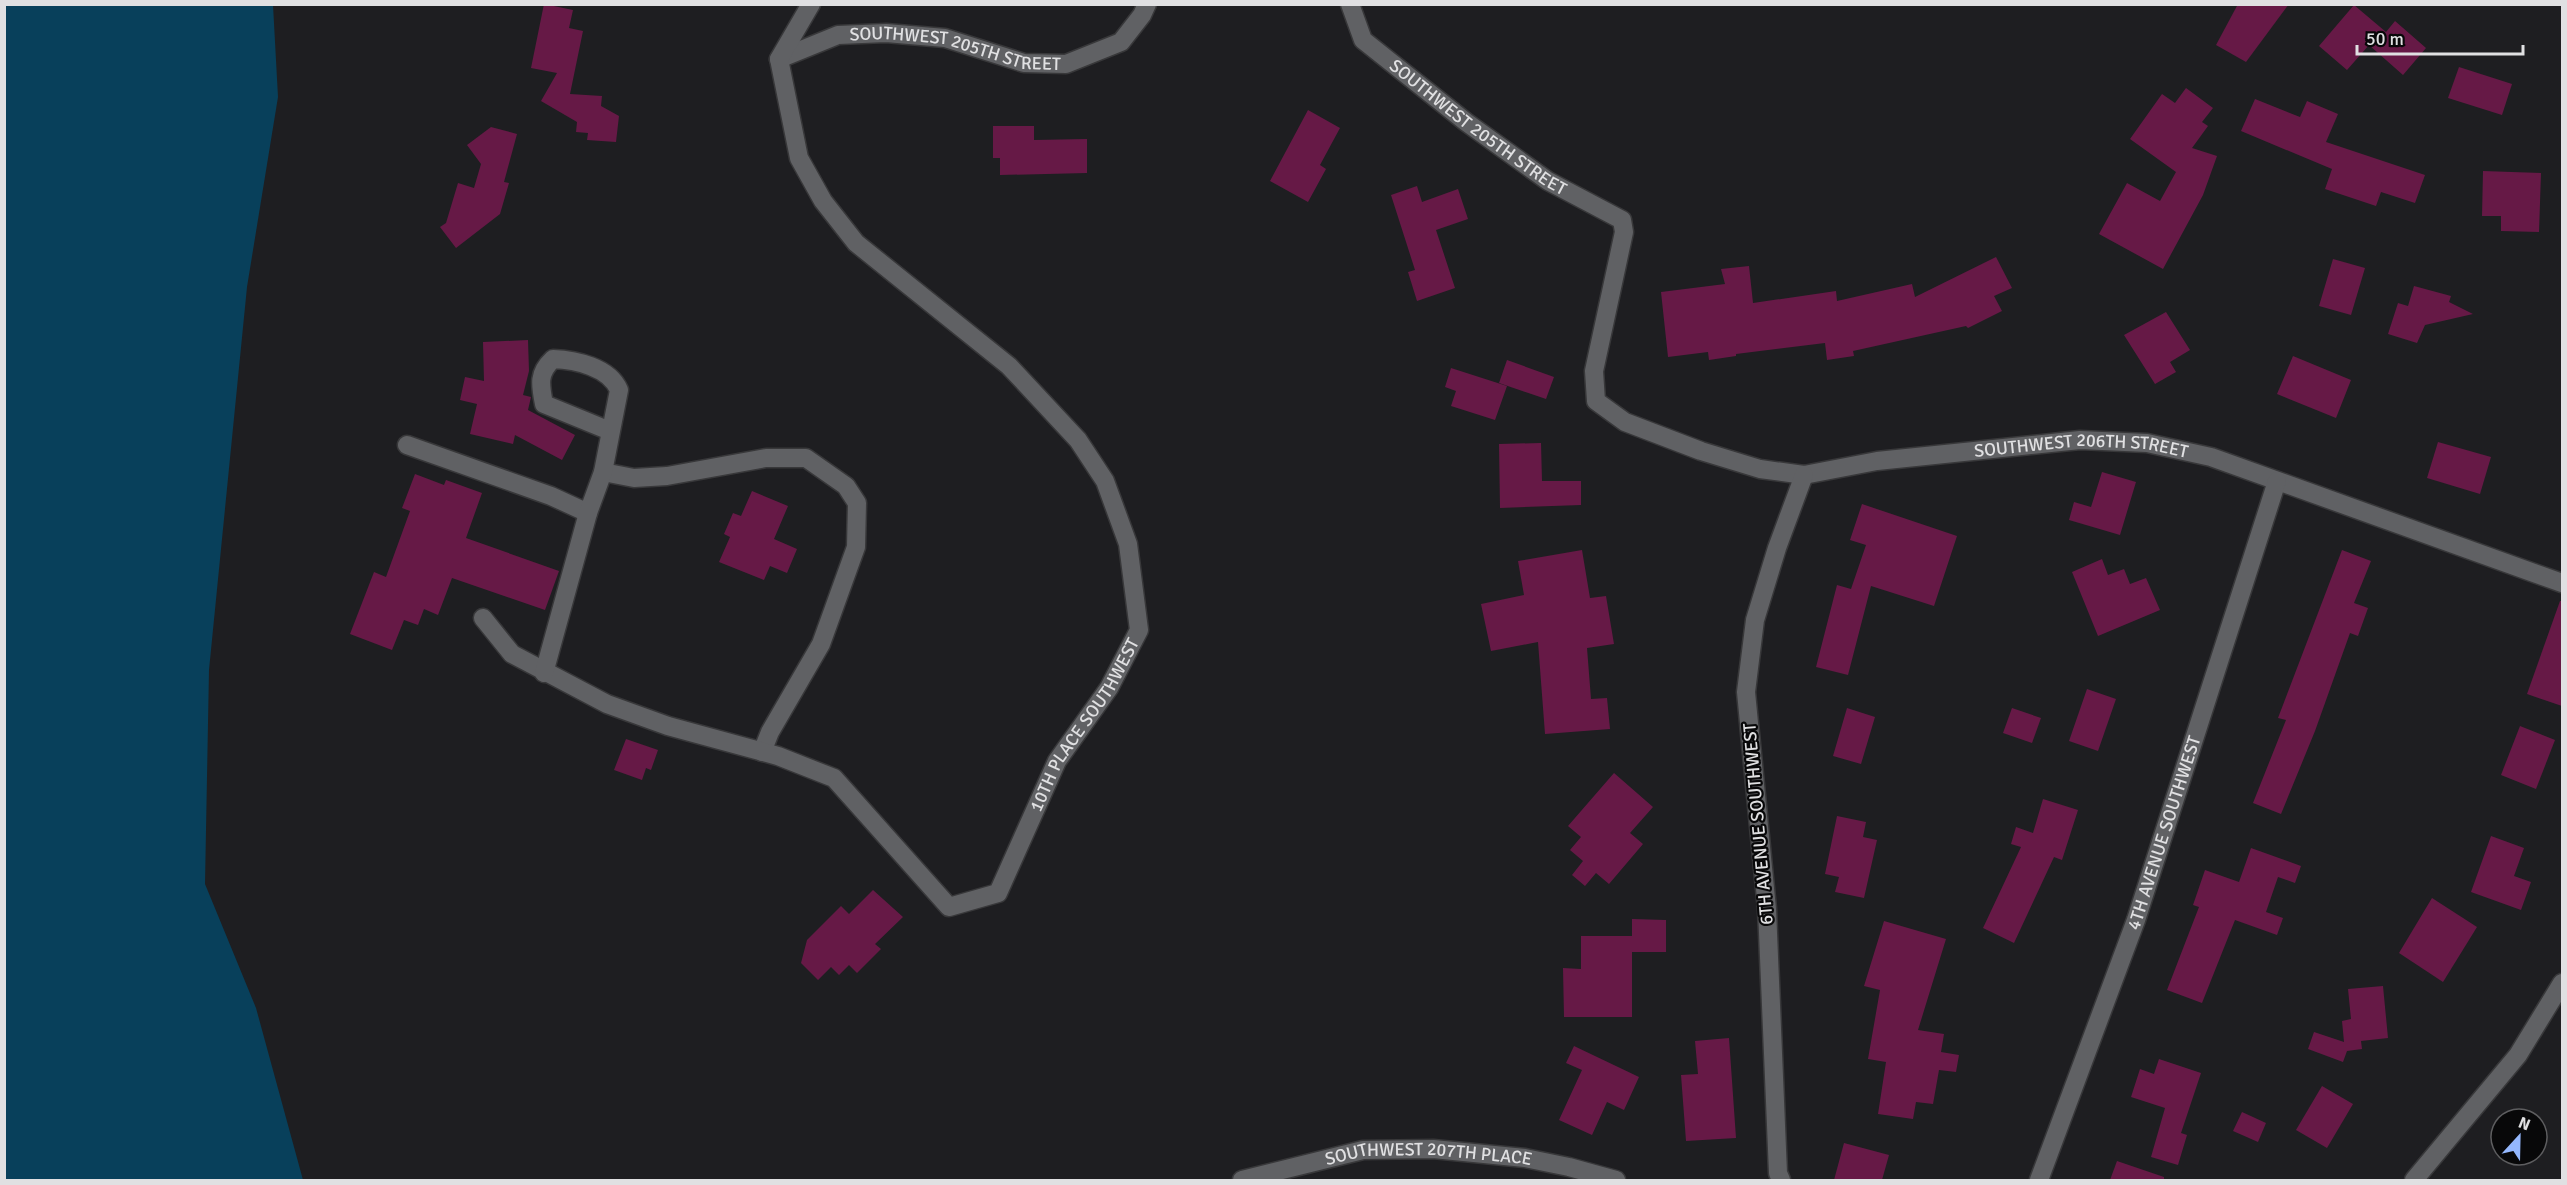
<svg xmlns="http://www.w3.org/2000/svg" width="2567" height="1185" font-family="Signika,sans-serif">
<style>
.water{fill:#08405b}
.building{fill:#661946}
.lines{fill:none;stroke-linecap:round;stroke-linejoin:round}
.minor-casing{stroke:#38383a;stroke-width:21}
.minor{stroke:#606164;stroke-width:18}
.labels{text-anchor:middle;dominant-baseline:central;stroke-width:4.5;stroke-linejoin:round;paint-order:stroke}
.street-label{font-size:18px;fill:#e0e0e2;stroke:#080809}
</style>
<rect width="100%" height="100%" fill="#1e1e21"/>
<path class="water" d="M5 4 273 5 278 97 247 287 209 670 205 884 256 1008 303 1180H5Z"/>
<g class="building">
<path d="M544 4 573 10 569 28 583 31 570 94 602 96 601 106 619 116 616 142 587 140 588 133 576 132 577 122 541 101 557 73 531 68Z"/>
<path d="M2238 4H2289L2246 62 2216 45Z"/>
<path d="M2354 5 2386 32 2395 21 2426 48 2403 75 2369 45 2347 70 2319 46Z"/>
<path d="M2459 67 2512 84 2502 115 2448 98Z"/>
<path d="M2186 88 2213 108 2202 122 2208 126 2192 148 2217 156 2203 195 2163 269 2099 234 2127 183 2160 201 2176 172 2130 139 2162 94 2175 103Z"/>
<path d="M2255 99 2300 117 2307 101 2338 114 2326 142 2425 175 2415 203 2381 192 2376 206 2325 189 2332 169 2241 131Z"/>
<path d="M1308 110 1340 128 1320 165 1326 169 1308 202 1270 181Z"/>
<path d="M993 126H1034V140L1087 139V173L1000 175V158H993Z"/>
<path d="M491 127 517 134 504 182 509 183 500 214 456 248 440 227 446 223 458 183 474 188 481 164 467 145Z"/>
<path d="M2483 171 2541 173 2539 232 2501 231V216H2482Z"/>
<path d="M1417 186 1422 202 1458 189 1468 219 1436 230 1455 288 1417 301 1408 272 1415 270 1391 195Z"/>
<path d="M1996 257 2012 288 1994 296 2002 311 1968 328 1966 326 1853 351 1854 356 1827 360 1825 343 1736 354V356L1709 360 1708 352 1668 357 1661 292 1725 284 1721 269 1749 266 1753 303 1836 291 1837 301 1912 284 1915 297Z"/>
<path d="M2333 259 2365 268 2351 315 2319 306Z"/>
<path d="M2414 286 2451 296 2449 302 2473 314 2425 325 2417 343 2388 334 2398 303 2408 306Z"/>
<path d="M2166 312 2190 350 2170 362 2176 372 2155 384 2124 335Z"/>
<path d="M528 340 529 371 523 395 531 397 528 410 575 435 562 460 515 435 513 444 470 434 477 404 460 400 465 377 484 381 483 342Z"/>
<path d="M2293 356 2351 380 2336 418 2277 394Z"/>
<path d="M1507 360 1554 377 1546 399 1499 383Z"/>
<path d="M1451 368 1507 386 1495 420 1451 406 1456 391 1445 387Z"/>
<path d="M2438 442 2491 457 2480 494 2427 478Z"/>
<path d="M1541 443 1542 481H1581V505L1500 508 1499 444Z"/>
<path d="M2102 472 2136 482 2120 535 2069 520 2074 502 2091 507Z"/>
<path d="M415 474 444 485 446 480 482 493 466 538 559 571 545 610 452 578 438 615 424 609 418 625 404 620 392 650 350 634 374 572 386 577 410 511 402 508Z"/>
<path d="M752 491 788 506 774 539 797 549 787 573 770 566 764 580 719 562 730 537 724 534 733 513 741 516Z"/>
<path d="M1862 504 1957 536 1934 606 1871 586 1848 675 1816 667 1837 585 1851 589 1866 545 1850 540Z"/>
<path d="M1582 550 1590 598 1606 596 1614 644 1587 648 1591 699 1607 698 1610 729 1545 734 1538 642 1491 651 1481 604 1524 595 1518 561Z"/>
<path d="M2342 550 2371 561 2354 603 2368 608 2358 636 2350 633 2315 731 2281 814 2253 803 2286 720 2278 718Z"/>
<path d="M2102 559 2108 575 2124 569 2130 584 2146 578 2160 610 2098 636 2072 572Z"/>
<path d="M2560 601H2562V706L2527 694Z"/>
<path d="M2087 689 2116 699 2098 751 2069 741Z"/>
<path d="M1847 708 1875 717 1861 764 1833 756Z"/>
<path d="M2012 708 2041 718 2032 743 2003 733Z"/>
<path d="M2520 726 2555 740 2536 789 2501 775Z"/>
<path d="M626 739 658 750 651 770 646 768 642 780 614 770Z"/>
<path d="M1614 773 1653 807 1630 833 1643 844 1609 884 1596 873 1585 886 1572 875 1583 861 1570 850 1581 837 1568 826Z"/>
<path d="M2043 799 2078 810 2062 860 2054 857 2014 943 1983 928 2021 847 2011 844 2016 827 2033 833Z"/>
<path d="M1837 816 1866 822 1863 837 1877 840 1864 898 1835 892 1839 877 1825 874Z"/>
<path d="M2491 836 2524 848 2514 876 2531 882 2521 910 2471 892Z"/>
<path d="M2251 848 2301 866 2295 883 2278 877 2266 912 2283 918 2277 935 2235 920 2202 1003 2167 990 2199 907 2193 905 2205 870 2239 882Z"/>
<path d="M873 890 903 917 875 944 881 949 857 973 849 965 839 975 831 967 818 980 801 963 807 940 841 906 849 914Z"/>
<path d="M2432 898 2477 927 2443 982 2399 953Z"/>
<path d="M1632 919 1666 920V952H1632V1017H1564L1563 968 1581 969V936H1632Z"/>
<path d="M1884 921 1946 939 1918 1030 1944 1034 1941 1052 1959 1055 1956 1072 1939 1070 1933 1104 1916 1102 1913 1119 1878 1114 1886 1062 1868 1059 1880 990 1864 986Z"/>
<path d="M2383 986 2388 1038 2361 1041 2362 1049 2347 1051 2343 1062 2308 1049 2314 1032 2344 1042 2342 1021 2351 1019 2348 989Z"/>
<path d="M1729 1038 1736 1138 1686 1141 1681 1075 1698 1074 1695 1041Z"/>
<path d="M1574 1046 1639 1077 1624 1110 1607 1102 1592 1135 1559 1120 1582 1070 1566 1063Z"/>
<path d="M2159 1059 2201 1073 2181 1133 2187 1135 2178 1165 2151 1157 2165 1108 2131 1097 2140 1069 2154 1074Z"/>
<path d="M2322 1086 2353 1104 2327 1148 2296 1130Z"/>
<path d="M2242 1112 2266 1123 2258 1142 2233 1131Z"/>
<path d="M1844 1143 1889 1155 1882 1180H1834Z"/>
<path d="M2117 1161 2164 1177V1180H2110Z"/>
</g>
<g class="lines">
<defs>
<g id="minor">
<path id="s1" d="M1350 4 1363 40 1466 122 1548 181 1622 220 1624 232 1594 371 1596 401 1625 422 1701 451 1760 469 1804 475 1877 461 2080 440 2147 443 2211 457 2562 583"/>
<path id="s2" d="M779 59 838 35 886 33 945 38 1024 63 1066 64 1121 42 1142 15 1147 4"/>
<path d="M407 445 551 496 588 513"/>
<path d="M603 472 634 478 667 476 766 458H806L846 486 857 503 856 547 821 644 770 732 762 752"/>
<path id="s3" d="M483 618 512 654 607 704 668 726 778 756 834 778 949 907 998 893 1057 761 1109 688 1139 630 1128 544 1105 481 1078 440 1009 366 856 243 823 201 799 158 779 59 811 4"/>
<path d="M544 673 588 513 603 472 619 390C609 367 576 360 553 359 538 373 540 384 544 404L610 431"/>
<path id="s4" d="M1242 1180 1363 1150 1433 1149 1525 1158 1569 1167 1616 1180"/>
<path d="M1781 1180 1778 1173 1767 909 1746 692 1755 620 1777 548 1804 475"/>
<path id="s5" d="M2039 1180 2136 920 2277 481"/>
<path d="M2414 1180 2518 1055 2562 983"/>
</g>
</defs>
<use href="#minor" class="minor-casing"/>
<use href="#minor" class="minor"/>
</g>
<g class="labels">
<g class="street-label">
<text stroke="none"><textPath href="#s2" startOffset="183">SOUTHWEST 205TH STREET</textPath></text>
<text stroke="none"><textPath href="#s1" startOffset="183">SOUTHWEST 205TH STREET</textPath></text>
<text stroke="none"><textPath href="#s1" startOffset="1042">SOUTHWEST 206TH STREET</textPath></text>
<text stroke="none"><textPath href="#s3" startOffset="806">10TH PLACE SOUTHWEST</textPath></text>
<text transform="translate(1758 824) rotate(-95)">6TH AVENUE SOUTHWEST</text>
<text stroke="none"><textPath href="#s5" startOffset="369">4TH AVENUE SOUTHWEST</textPath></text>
<text stroke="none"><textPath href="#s4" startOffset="190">SOUTHWEST 207TH PLACE</textPath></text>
</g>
</g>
<rect width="2567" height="1185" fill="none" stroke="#e0e0e2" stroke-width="12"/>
<g transform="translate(2519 1137) rotate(22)"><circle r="28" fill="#080809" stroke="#5e5e60" stroke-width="1.5"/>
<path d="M0-4.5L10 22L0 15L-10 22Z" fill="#94b7fd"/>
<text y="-9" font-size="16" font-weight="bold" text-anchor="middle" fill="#e0e0e2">N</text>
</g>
<path d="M2357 45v9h166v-9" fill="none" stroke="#e0e0e2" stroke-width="3"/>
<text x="2366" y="45" font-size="18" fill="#e0e0e2" stroke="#080809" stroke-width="4.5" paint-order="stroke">50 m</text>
</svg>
